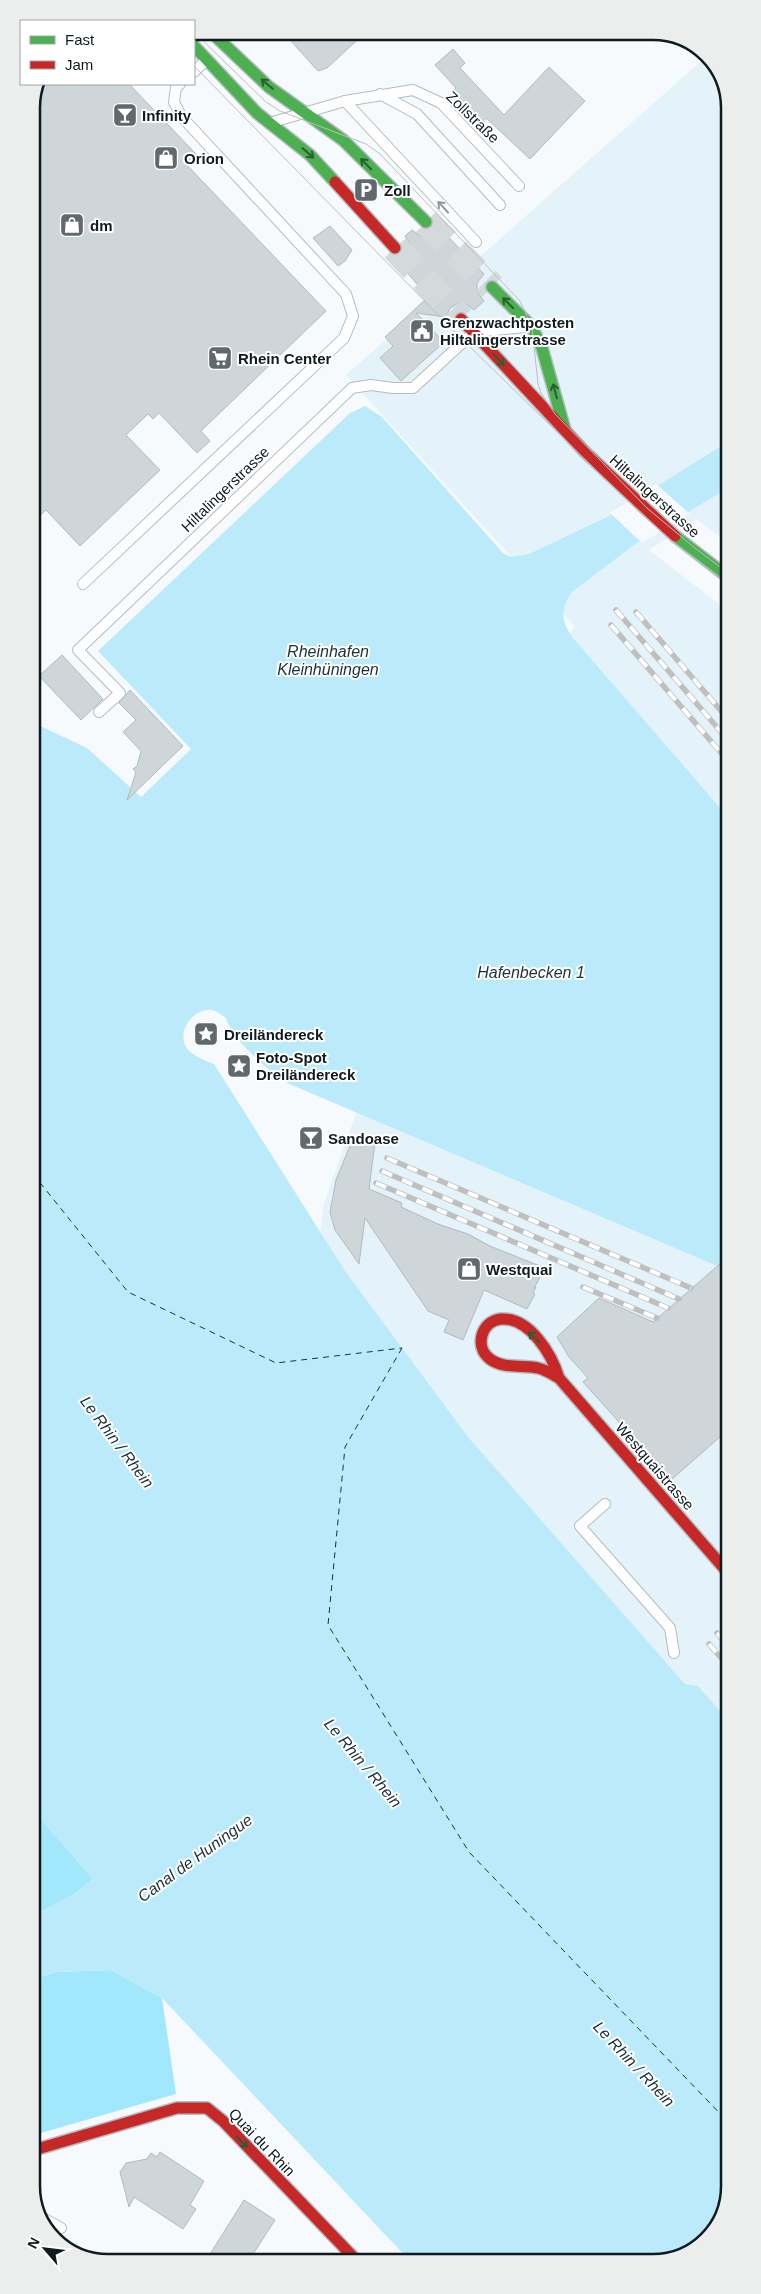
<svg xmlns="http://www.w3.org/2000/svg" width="761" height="2294" font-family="Helvetica,sans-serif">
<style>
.built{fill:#e4f3f9}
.green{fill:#a2e8fd}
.water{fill:#bbebfb}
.pier{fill:#f7fafc}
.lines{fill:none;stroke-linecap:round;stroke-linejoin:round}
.ferry{stroke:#1b3238;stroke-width:1;stroke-dasharray:6 5;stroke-linecap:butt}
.building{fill:#cfd6d9;stroke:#b3babd}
.secondary-tunnel{stroke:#d4d9db;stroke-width:28;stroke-dasharray:28 14;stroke-linecap:butt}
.lane-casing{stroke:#b4bcbf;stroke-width:12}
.fast-casing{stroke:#b4bcbf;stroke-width:14}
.jam-casing{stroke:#b4bcbf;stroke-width:14}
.lane{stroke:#fefeff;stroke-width:10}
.fast{stroke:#4caf50;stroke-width:11}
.jam{stroke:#c62828;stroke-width:11}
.tram{stroke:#bebfc0;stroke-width:1}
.rail-casing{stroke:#bebfc0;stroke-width:5.5}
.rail{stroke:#fff;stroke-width:4;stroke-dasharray:11;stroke-linecap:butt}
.oneway{stroke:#2a5e35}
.oneway2{stroke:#92989a}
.labels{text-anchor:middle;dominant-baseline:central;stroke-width:4;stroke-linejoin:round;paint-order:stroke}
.poi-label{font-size:15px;font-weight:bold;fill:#0f1b1f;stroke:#fff;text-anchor:start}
.street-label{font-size:15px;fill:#0f1b1f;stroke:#fff}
.water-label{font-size:16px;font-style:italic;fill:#1b3238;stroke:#fff}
.rim{fill:none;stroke:#0f1b1f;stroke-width:2.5}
</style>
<rect width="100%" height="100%" fill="#f7fafc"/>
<path class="built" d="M707 56 727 88 728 543 697 519 649 550 728 611 729 1721 698 1686 685 1684 483 1456 445 1407 345 1271 320 1233 324 1204 356 1113 574 626 346 375Z"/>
<g class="green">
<path d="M33 1810 93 1879 73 1895 33 1916Z"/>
<path d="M111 1970 162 1998 176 2094 34 2135V1979L56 1972Z"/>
</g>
<path class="water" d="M365 406 382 417 503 553 511 557 529 554 607 517 728 442V488L634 545 572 592C560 608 561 622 573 638L728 817 729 1271 287 1083C268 1070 232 1040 226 1018 222 1015 217 1011 212 1010 195 1008 178 1028 185 1045 189 1055 204 1060 214 1064L345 1271 468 1437 685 1684 698 1686 729 1721 730 2186 714 2233 673 2260 410 2261 162 1998 111 1970 56 1972 34 1979 33 1916 73 1895 93 1879 33 1810 32 722 87 748 141 797 191 749 98 651 350 413Z"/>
<path class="pier" d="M656 484 690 514 642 543 610 513Z"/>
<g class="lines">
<g class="ferry">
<path d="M33 1174 128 1292 276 1363 402 1348"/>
<path d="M402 1348 345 1447 328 1625 469 1852 730 2124"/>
</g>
</g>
<g class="building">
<path d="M282 31H367L327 68 318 71Z"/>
<path d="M453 49 465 63 460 68 504 115 549 67 585 101 530 159 486 118 481 124 452 92 456 88 435 65Z"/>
<path d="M40 84H129L196 154 186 164 326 311 201 431 210 441 197 453 159 413 153 419 148 414 126 435 160 470 80 546 46 510 32 523 31 103Z"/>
<path d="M330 226 352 250 345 261 338 266 313 238Z"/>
<path d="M440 228 484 274 477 283V292L484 301 474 310 466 304H457L450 308 446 317 416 313 444 342 401 381 380 358 393 346 385 337 428 297 399 263 406 259 410 252V244L405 236 412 230 422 237H430L437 233Z"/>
<path d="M62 655 103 699 81 720 39 676Z"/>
<path d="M130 690 183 746 127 800 136 772 133 769 137 766 141 751 123 732 136 720 119 703Z"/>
<path d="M354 1136 375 1143 369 1189 402 1203 401 1207 438 1224 468 1234 490 1246 545 1268 534 1288 536 1287 533 1293 535 1294 527 1309 484 1290 463 1340 444 1332 449 1320 428 1311 365 1218 359 1264 335 1230 330 1212 336 1180Z"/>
<path d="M729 1256V1429L671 1480 583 1382 588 1378 569 1357 557 1337 599 1298 653 1322Z"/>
<path d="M160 2152 204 2181 190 2205 196 2209 183 2229 134 2197 129 2207 120 2172 126 2163 147 2159 151 2153 157 2157Z"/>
<path d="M244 2200 275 2220 248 2262H205Z"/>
</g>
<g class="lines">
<g class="secondary-tunnel">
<path d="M426 222 492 287"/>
<path d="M395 248 461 319"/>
</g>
<defs>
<g id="lane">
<path d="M194 72 206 60"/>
<path d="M380 94 417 114 500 205"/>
<path d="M345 101 476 242"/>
<path d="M273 122 345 101 413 90 441 103 519 186"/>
<path d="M83 584 344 338 353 316 346 294 181 116 174 102 176 88 180 84"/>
<path d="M99 712 120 693 78 650 352 388 371 385 393 388H413L474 332 526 327"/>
<path d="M605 1504 580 1526 670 1628 674 1653"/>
<path d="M41 2217 61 2228"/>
</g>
<g id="fast">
<path d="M210 31 269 87 343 140 426 222"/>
<path d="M194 46 257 113 310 155 335 182"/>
<path d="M492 287 532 327 542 348 565 430"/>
<path d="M675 536 728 577"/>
</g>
<g id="jam">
<path d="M335 182 395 248"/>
<path d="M461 319 585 452 675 536"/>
<path d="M559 1378C552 1355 530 1317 501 1319 481 1321 474 1347 490 1359 503 1369 523 1365 538 1368 546 1370 552 1374 559 1378L729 1574"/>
<path d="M34 2150 177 2108H207L223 2121 358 2262"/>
</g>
</defs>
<use href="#lane" class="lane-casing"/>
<use href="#fast" class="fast-casing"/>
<use href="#jam" class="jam-casing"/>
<use href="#lane" class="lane"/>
<use href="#fast" class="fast"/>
<use href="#jam" class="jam"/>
<g class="tram">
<path d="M194 32 266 102 280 111 366 144 380 154 520 301 532 327 538 384 541 393 555 414 648 509 695 548 728 573"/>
<path d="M194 66 464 341 639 512 671 540 728 583"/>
</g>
<defs>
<g id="rail">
<path d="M616 610 728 740"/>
<path d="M636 612 728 719"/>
<path d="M611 625 728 761"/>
<path d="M387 1158 691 1288"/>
<path d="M382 1171 679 1299"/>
<path d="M376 1183 668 1308"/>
<path d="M583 1287 657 1318"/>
<path d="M726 1622 729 1625"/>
<path d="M717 1633 729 1647"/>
<path d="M709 1644 729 1667"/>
</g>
</defs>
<use href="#rail" class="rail-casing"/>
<use href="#rail" class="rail"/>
</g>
<defs><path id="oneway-shaft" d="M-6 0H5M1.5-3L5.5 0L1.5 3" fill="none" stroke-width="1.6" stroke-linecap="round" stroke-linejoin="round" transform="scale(1.25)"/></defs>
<g class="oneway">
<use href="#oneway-shaft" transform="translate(267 84) rotate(-140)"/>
<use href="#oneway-shaft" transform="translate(308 153) rotate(41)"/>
<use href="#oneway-shaft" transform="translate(366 164) rotate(-134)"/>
<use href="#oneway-shaft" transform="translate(508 303) rotate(-135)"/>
<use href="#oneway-shaft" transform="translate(499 360) rotate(48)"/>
<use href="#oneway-shaft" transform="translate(555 391) rotate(-105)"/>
<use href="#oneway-shaft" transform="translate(534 1337) rotate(-136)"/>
<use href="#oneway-shaft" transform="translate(242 2142) rotate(46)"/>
</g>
<use class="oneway2" href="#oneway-shaft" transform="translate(443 207) rotate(-133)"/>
<defs>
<symbol id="bar-square" viewBox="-11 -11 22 22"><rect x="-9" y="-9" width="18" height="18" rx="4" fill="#60696c" stroke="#fff"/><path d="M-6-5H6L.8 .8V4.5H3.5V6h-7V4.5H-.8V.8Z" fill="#fff"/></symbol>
<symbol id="shop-square" viewBox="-11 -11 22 22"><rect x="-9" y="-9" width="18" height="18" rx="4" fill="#60696c" stroke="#fff"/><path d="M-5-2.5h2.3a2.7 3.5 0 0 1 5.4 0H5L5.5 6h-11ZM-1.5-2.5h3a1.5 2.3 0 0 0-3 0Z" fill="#fff"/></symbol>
<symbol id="parking-square" viewBox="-11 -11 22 22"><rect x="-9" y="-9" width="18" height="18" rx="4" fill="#60696c" stroke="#fff"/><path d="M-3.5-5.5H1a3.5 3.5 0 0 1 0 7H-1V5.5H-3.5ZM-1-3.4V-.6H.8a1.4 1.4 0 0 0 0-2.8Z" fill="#fff"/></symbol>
<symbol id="civic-square" viewBox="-11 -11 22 22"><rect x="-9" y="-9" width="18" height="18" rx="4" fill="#60696c" stroke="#fff"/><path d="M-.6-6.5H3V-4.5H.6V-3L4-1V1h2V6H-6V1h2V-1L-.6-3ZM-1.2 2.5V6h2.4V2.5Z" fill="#fff"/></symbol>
<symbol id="supermarket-square" viewBox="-11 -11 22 22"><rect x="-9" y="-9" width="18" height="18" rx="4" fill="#60696c" stroke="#fff"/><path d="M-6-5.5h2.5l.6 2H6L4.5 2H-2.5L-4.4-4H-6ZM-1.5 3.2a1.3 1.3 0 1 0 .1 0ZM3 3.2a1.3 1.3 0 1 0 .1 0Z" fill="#fff"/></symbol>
<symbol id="sight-square" viewBox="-11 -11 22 22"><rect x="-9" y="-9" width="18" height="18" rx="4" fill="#60696c" stroke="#fff"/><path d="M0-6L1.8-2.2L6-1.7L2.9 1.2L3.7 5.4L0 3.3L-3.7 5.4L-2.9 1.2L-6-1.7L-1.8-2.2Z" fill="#fff"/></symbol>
</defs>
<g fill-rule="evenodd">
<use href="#bar-square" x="111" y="101" width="28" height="28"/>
<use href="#shop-square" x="152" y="144" width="28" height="28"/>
<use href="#parking-square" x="352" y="176" width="28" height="28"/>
<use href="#shop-square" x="58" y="211" width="28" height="28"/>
<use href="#civic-square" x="408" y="317" width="28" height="28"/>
<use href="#supermarket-square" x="206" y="344" width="28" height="28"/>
<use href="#sight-square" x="192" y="1020" width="28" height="28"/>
<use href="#sight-square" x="225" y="1052" width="28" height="28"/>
<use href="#bar-square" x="297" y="1124" width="28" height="28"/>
<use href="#shop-square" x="455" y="1255" width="28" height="28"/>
</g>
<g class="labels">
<g class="poi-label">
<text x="142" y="115">Infinity</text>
<text x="184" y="158">Orion</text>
<text x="384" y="190">Zoll</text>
<text x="90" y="225">dm</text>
<text x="440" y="322">Grenzwachtposten<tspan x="440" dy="17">Hiltalingerstrasse</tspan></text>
<text x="238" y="358">Rhein Center</text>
<text x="224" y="1034">Dreiländereck</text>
<text x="256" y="1057">Foto-Spot<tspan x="256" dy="17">Dreiländereck</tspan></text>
<text x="328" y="1138">Sandoase</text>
<text x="486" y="1269">Westquai</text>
</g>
<g class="street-label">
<text transform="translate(473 117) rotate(44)">Zollstraße</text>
<text transform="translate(225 489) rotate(-44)">Hiltalingerstrasse</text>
<text transform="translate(655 496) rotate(42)">Hiltalingerstrasse</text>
<text transform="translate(655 1466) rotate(49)">Westquaistrasse</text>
<text transform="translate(262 2142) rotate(46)">Quai du Rhin</text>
</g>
<g class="water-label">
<text x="328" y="651">Rheinhafen<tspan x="328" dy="18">Kleinhüningen</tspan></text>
<text x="531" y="972">Hafenbecken 1</text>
<text transform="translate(117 1442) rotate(53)">Le Rhin / Rhein</text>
<text transform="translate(363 1763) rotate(50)">Le Rhin / Rhein</text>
<text transform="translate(195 1858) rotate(-36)">Canal de Huningue</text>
<text transform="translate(634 2064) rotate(47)">Le Rhin / Rhein</text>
</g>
</g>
<path d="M0 0H761V2294H0ZM108 40H653A68 68 0 0 1 721 108V2186A68 68 0 0 1 653 2254H108A68 68 0 0 1 40 2186V108A68 68 0 0 1 108 40Z" fill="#eceded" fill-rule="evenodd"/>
<path class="rim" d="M108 40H653A68 68 0 0 1 721 108V2186A68 68 0 0 1 653 2254H108A68 68 0 0 1 40 2186V108A68 68 0 0 1 108 40Z"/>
<rect x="20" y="20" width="175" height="65" fill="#ffffff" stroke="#9fa4a5"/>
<rect x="30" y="36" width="25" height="8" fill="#4caf50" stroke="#9fa4a5"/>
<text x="65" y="45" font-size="15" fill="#0f1b1f">Fast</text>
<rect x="30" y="61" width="25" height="8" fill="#c62828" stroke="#9fa4a5"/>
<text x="65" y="70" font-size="15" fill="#0f1b1f">Jam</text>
<g transform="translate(45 2249) rotate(298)" stroke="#ffffff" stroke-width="4" paint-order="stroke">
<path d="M0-4L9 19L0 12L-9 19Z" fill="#0f1b1f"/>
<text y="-8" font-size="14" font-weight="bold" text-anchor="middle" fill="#0f1b1f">N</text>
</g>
</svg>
